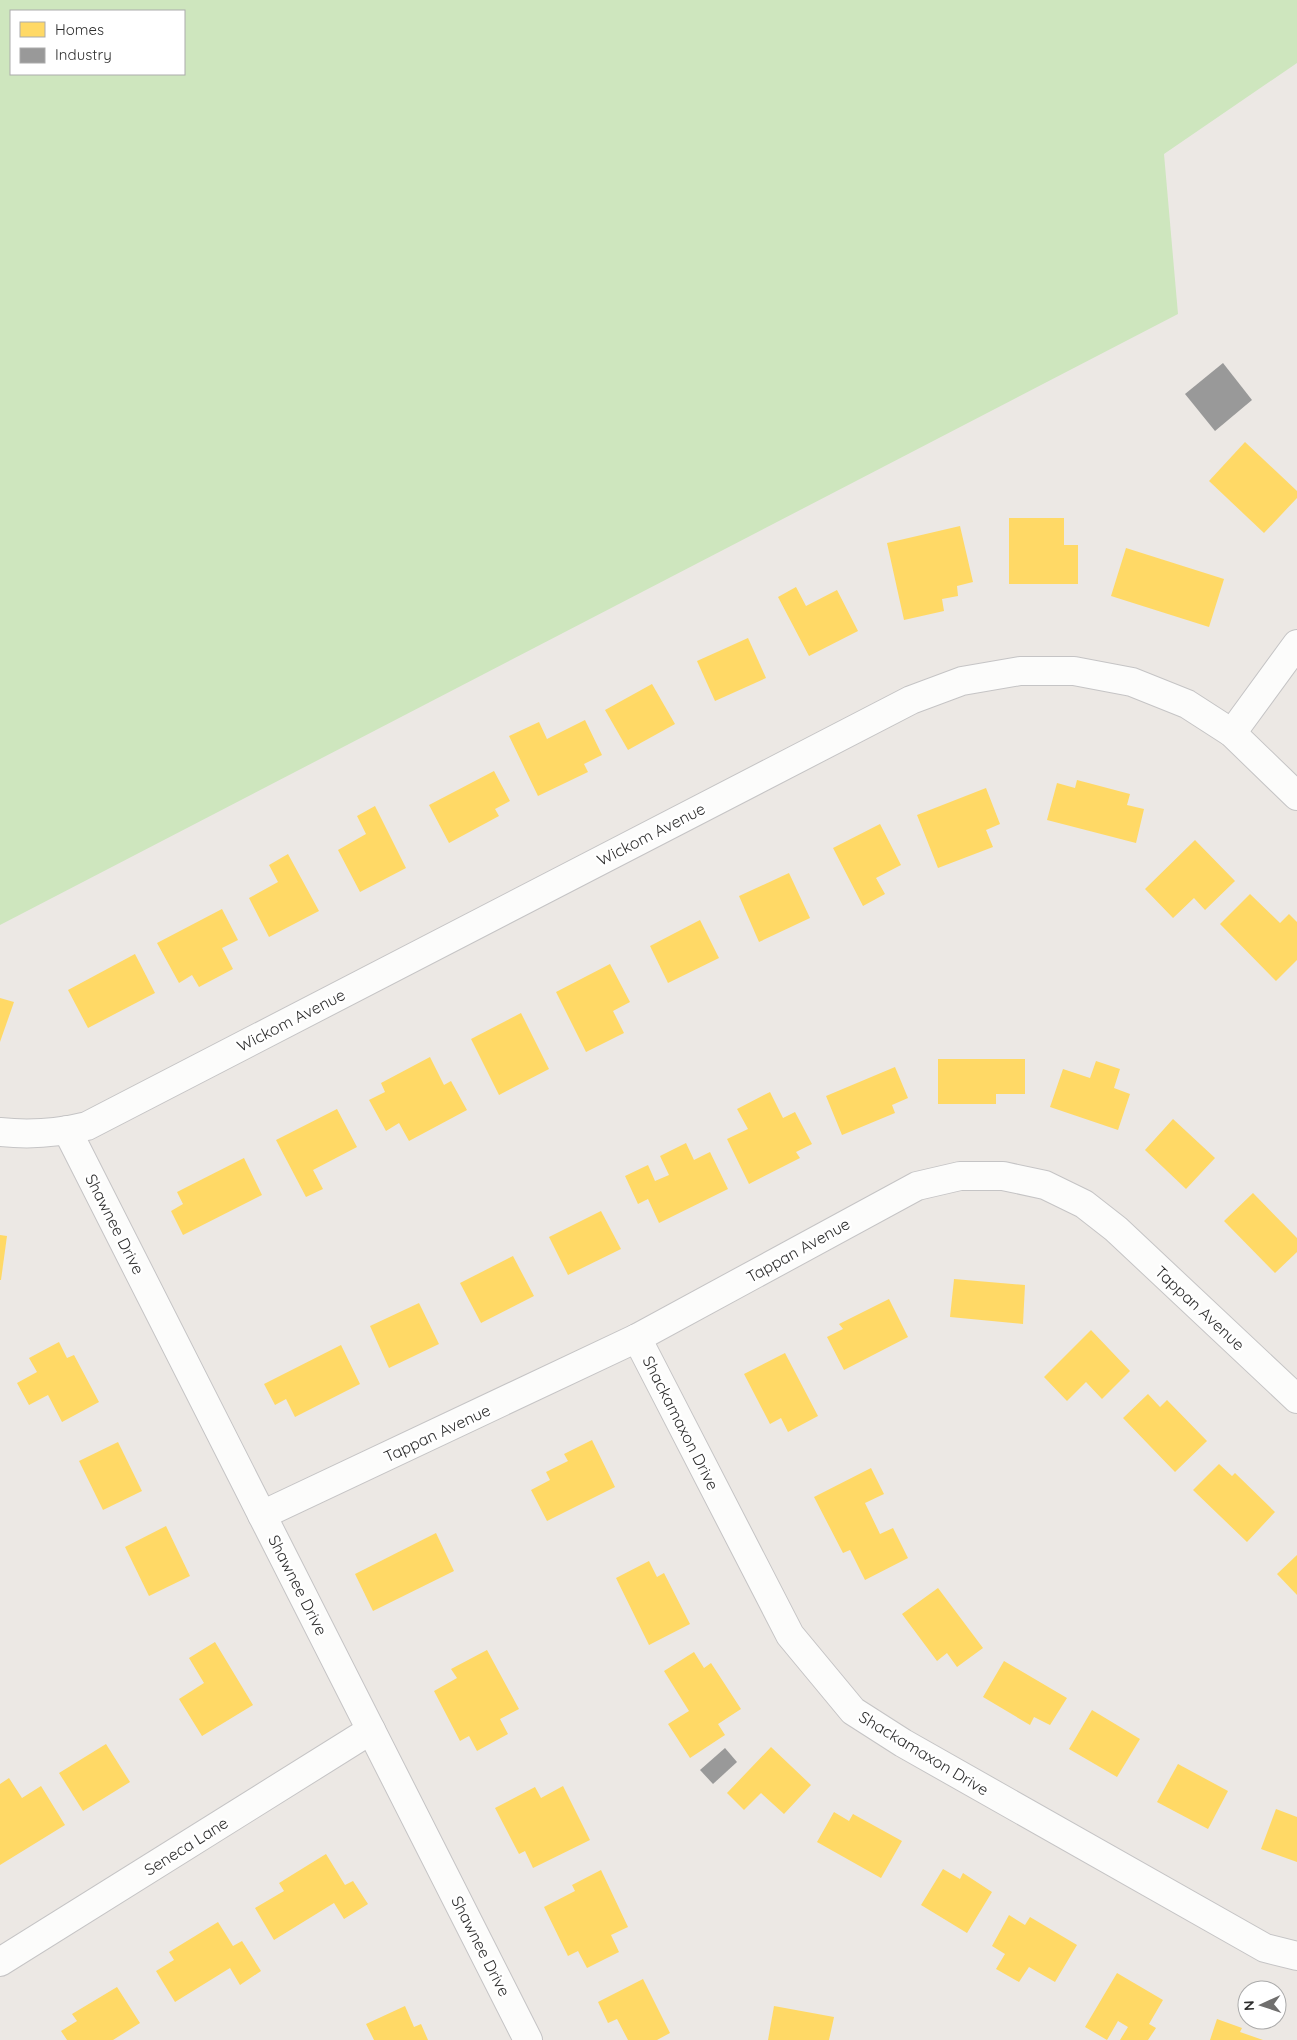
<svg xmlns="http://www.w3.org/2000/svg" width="1297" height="2040" font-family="Quicksand,sans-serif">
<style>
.green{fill:#cee6be;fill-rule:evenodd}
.homes{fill:#ffd966}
.industry{fill:#999}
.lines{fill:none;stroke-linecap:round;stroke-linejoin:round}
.street-casing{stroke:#c5c4c5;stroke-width:30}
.street{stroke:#fcfcfb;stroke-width:28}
.labels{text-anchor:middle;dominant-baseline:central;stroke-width:5;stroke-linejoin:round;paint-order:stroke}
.street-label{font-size:16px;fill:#2e2e2e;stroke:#fff}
</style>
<rect width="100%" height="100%" fill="#ece8e4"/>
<path class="green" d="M0 0H1297V63L1164 154 1178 314 0 925ZM11 11H184V74H11Z"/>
<g class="homes">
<path d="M1245 442 1297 491V498L1264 533 1209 481Z"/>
<path d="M1009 518H1064V545H1078V584H1009Z"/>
<path d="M960 526 973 582 957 586 958 596 942 599 944 611 904 620 887 543Z"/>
<path d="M1126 548 1224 579 1209 627 1111 596Z"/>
<path d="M796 587 806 606 837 590 858 631 809 656 778 597Z"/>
<path d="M748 638 766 678 715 701 697 661Z"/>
<path d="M652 684 675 724 628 750 605 710Z"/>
<path d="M585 720 602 755 584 764 588 772 538 796 509 736 539 722 547 739Z"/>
<path d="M494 771 510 801 495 809 499 816 449 843 429 805Z"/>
<path d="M1077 780 1130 794 1127 805 1144 809 1136 843 1047 820 1057 783 1075 788Z"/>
<path d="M986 788 1000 824 986 830 993 847 938 868 917 815Z"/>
<path d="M375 806 406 868 360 892 338 850 366 834 357 816Z"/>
<path d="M880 824 901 865 876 878 885 894 863 906 833 848Z"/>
<path d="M1195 840 1235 881 1205 910 1194 898 1173 918 1145 889Z"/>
<path d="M288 854 319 911 269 937 249 898 278 882 269 865Z"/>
<path d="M789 873 810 918 759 942 739 896Z"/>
<path d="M1250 894 1280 923 1289 914 1297 922V960L1276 981 1220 924Z"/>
<path d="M222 909 238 940 222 948 233 969 199 987 192 975 179 983 157 943Z"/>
<path d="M700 920 719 958 668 983 650 946Z"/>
<path d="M135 954 155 993 88 1028 68 990Z"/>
<path d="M610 964 630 1002 613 1011 624 1033 586 1052 556 992Z"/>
<path d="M0 998 14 1002 0 1042Z"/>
<path d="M521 1013 549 1069 499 1095 471 1039Z"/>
<path d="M430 1057 444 1085 451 1081 467 1110 409 1141 399 1123 386 1131 369 1100 385 1092 381 1083Z"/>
<path d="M938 1059H1025V1094H996V1104H938Z"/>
<path d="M1096 1061 1120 1069 1114 1088 1130 1094 1118 1130 1050 1107 1063 1069 1090 1078Z"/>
<path d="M895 1067 908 1098 892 1105 895 1113 842 1135 826 1096Z"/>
<path d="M770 1092 783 1118 795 1112 812 1144 796 1152 800 1158 749 1184 727 1139 748 1129 737 1109Z"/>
<path d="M337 1109 357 1147 313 1170 323 1189 306 1197 276 1140Z"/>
<path d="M1173 1119 1215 1158 1186 1189 1145 1150Z"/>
<path d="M686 1143 694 1160 710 1152 728 1189 659 1223 648 1199 638 1204 625 1176 648 1165 655 1181 669 1175 660 1156Z"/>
<path d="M244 1158 262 1195 183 1235 171 1211 183 1204 177 1192Z"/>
<path d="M1253 1193 1297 1238V1252L1275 1273 1224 1221Z"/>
<path d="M601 1211 621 1249 568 1275 549 1237Z"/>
<path d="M0 1235 7 1236 1 1280H0Z"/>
<path d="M513 1256 534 1296 481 1323 460 1283Z"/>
<path d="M954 1279 1025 1285 1023 1324 950 1317Z"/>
<path d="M889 1299 908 1337 844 1370 827 1337 843 1329 839 1324Z"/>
<path d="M419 1303 439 1344 389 1368 370 1326Z"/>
<path d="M1091 1330 1130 1371 1102 1399 1086 1382 1067 1401 1044 1377Z"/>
<path d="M59 1342 67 1358 74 1355 99 1402 62 1422 48 1395 29 1405 17 1383 37 1372 29 1358Z"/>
<path d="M341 1345 360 1384 295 1417 286 1399 275 1405 264 1384Z"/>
<path d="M785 1353 818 1416 788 1432 781 1418 770 1424 744 1374Z"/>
<path d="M1148 1394 1160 1407 1167 1400 1207 1441 1175 1472 1123 1418Z"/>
<path d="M592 1440 615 1487 547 1521 531 1490 550 1480 546 1472 568 1461 564 1454Z"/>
<path d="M118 1442 142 1491 103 1510 79 1461Z"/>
<path d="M1219 1464 1232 1476 1235 1473 1275 1512 1247 1542 1193 1490Z"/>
<path d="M871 1468 884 1494 865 1503 880 1534 893 1528 908 1558 865 1580 850 1550 843 1553 814 1497Z"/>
<path d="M166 1526 190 1576 149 1596 125 1547Z"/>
<path d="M436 1533 454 1571 373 1611 355 1574Z"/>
<path d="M1297 1555V1595L1277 1574Z"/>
<path d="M649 1561 657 1577 664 1573 690 1624 649 1645 616 1578Z"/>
<path d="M938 1588 983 1648 957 1667 947 1653 937 1661 902 1614Z"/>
<path d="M215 1642 253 1705 202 1736 179 1699 204 1683 189 1658Z"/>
<path d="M487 1650 519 1709 500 1719 508 1734 477 1751 469 1736 460 1741 434 1691 457 1678 451 1669Z"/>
<path d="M694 1652 704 1668 711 1663 741 1709 718 1724 725 1735 690 1758 668 1724 689 1711 664 1671Z"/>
<path d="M1004 1661 1067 1698 1050 1725 1034 1717 1030 1725 983 1697Z"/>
<path d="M1092 1710 1140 1739 1117 1777 1069 1749Z"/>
<path d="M106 1744 130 1782 83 1811 59 1773Z"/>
<path d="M771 1747 811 1785 784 1814 761 1793 744 1810 727 1793Z"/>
<path d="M1178 1764 1228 1791 1208 1829 1157 1802Z"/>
<path d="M9 1778 22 1798 41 1786 65 1825 0 1865V1784Z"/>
<path d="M563 1786 590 1840 533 1868 525 1851 519 1854 495 1808 535 1787 541 1798Z"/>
<path d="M1276 1809 1297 1817V1862L1261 1849Z"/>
<path d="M834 1812 849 1821 853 1814 902 1841 881 1878 817 1842Z"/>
<path d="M326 1854 345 1885 353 1881 368 1904 344 1919 334 1903 274 1940 255 1908 284 1891 279 1883Z"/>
<path d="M943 1869 960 1879 963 1873 992 1892 967 1933 921 1905Z"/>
<path d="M601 1870 628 1927 611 1935 619 1952 587 1968 578 1951 568 1956 544 1907 575 1891 572 1885Z"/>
<path d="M1009 1915 1025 1925 1030 1917 1077 1945 1055 1982 1029 1967 1019 1982 996 1969 1005 1954 992 1946Z"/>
<path d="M218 1922 233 1946 242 1941 261 1971 240 1985 230 1968 175 2002 156 1971 174 1960 169 1952Z"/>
<path d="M1117 1973 1163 2000 1149 2024 1156 2028 1148 2040H1120L1128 2027 1118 2021 1107 2040 1085 2027Z"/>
<path d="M643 1979 670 2033 657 2040H628L617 2019 608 2023 598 2002Z"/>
<path d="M117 1987 140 2023 113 2040H67L61 2031 77 2021 72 2014Z"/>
<path d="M405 2006 414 2027 421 2024 428 2040H374L366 2024Z"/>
<path d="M774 2006 834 2017 829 2040H768Z"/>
<path d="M1217 2019 1242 2028 1240 2032 1263 2040H1210Z"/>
</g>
<g class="industry">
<path d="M1223 363 1252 400 1215 431 1185 394Z"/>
<path d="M725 1748 737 1762 713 1784 700 1770Z"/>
</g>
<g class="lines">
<defs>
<g id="street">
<path d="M1232 733 1297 644"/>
<path d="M67 1130 528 2040"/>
<path d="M0 1132C29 1135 59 1133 87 1126L911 700 962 681 1020 671H1074L1132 682 1187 704 1232 733 1297 796"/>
<path d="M637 1338 790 1635 853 1711 903 1743 1265 1948 1297 1956"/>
<path d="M262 1515 637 1338 917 1186 960 1176H1003L1045 1185 1084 1204 1116 1229 1297 1399"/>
<path d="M0 1962 371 1730"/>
</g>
</defs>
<use href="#street" class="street-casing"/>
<use href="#street" class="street"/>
</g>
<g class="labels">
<g class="street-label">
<text transform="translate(651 834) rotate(-27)">Wickom Avenue</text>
<text transform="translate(291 1020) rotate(-27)">Wickom Avenue</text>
<text transform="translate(115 1224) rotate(63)">Shawnee Drive</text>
<text transform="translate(798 1250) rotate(-29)">Tappan Avenue</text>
<text transform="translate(1200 1308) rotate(43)">Tappan Avenue</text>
<text transform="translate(681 1423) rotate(63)">Shackamaxon Drive</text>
<text transform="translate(437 1433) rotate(-25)">Tappan Avenue</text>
<text transform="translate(298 1585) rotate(63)">Shawnee Drive</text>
<text transform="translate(924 1753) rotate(31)">Shackamaxon Drive</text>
<text transform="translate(186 1846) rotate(-32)">Seneca Lane</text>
<text transform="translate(481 1946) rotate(63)">Shawnee Drive</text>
</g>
</g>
<rect x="10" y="10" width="175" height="65" fill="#ffffff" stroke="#ababab"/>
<rect x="20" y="22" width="25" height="15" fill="#ffd966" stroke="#ababab"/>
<text x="55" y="35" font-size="15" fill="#2e2e2e">Homes</text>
<rect x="20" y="48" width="25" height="15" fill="#999999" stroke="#ababab"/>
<text x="55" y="60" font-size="15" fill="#2e2e2e">Industry</text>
<g transform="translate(1262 2005) rotate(267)"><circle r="24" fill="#ffffff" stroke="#ababab"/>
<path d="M0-4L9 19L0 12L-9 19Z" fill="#706f6e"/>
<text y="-8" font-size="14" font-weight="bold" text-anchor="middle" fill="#2e2e2e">N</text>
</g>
</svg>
